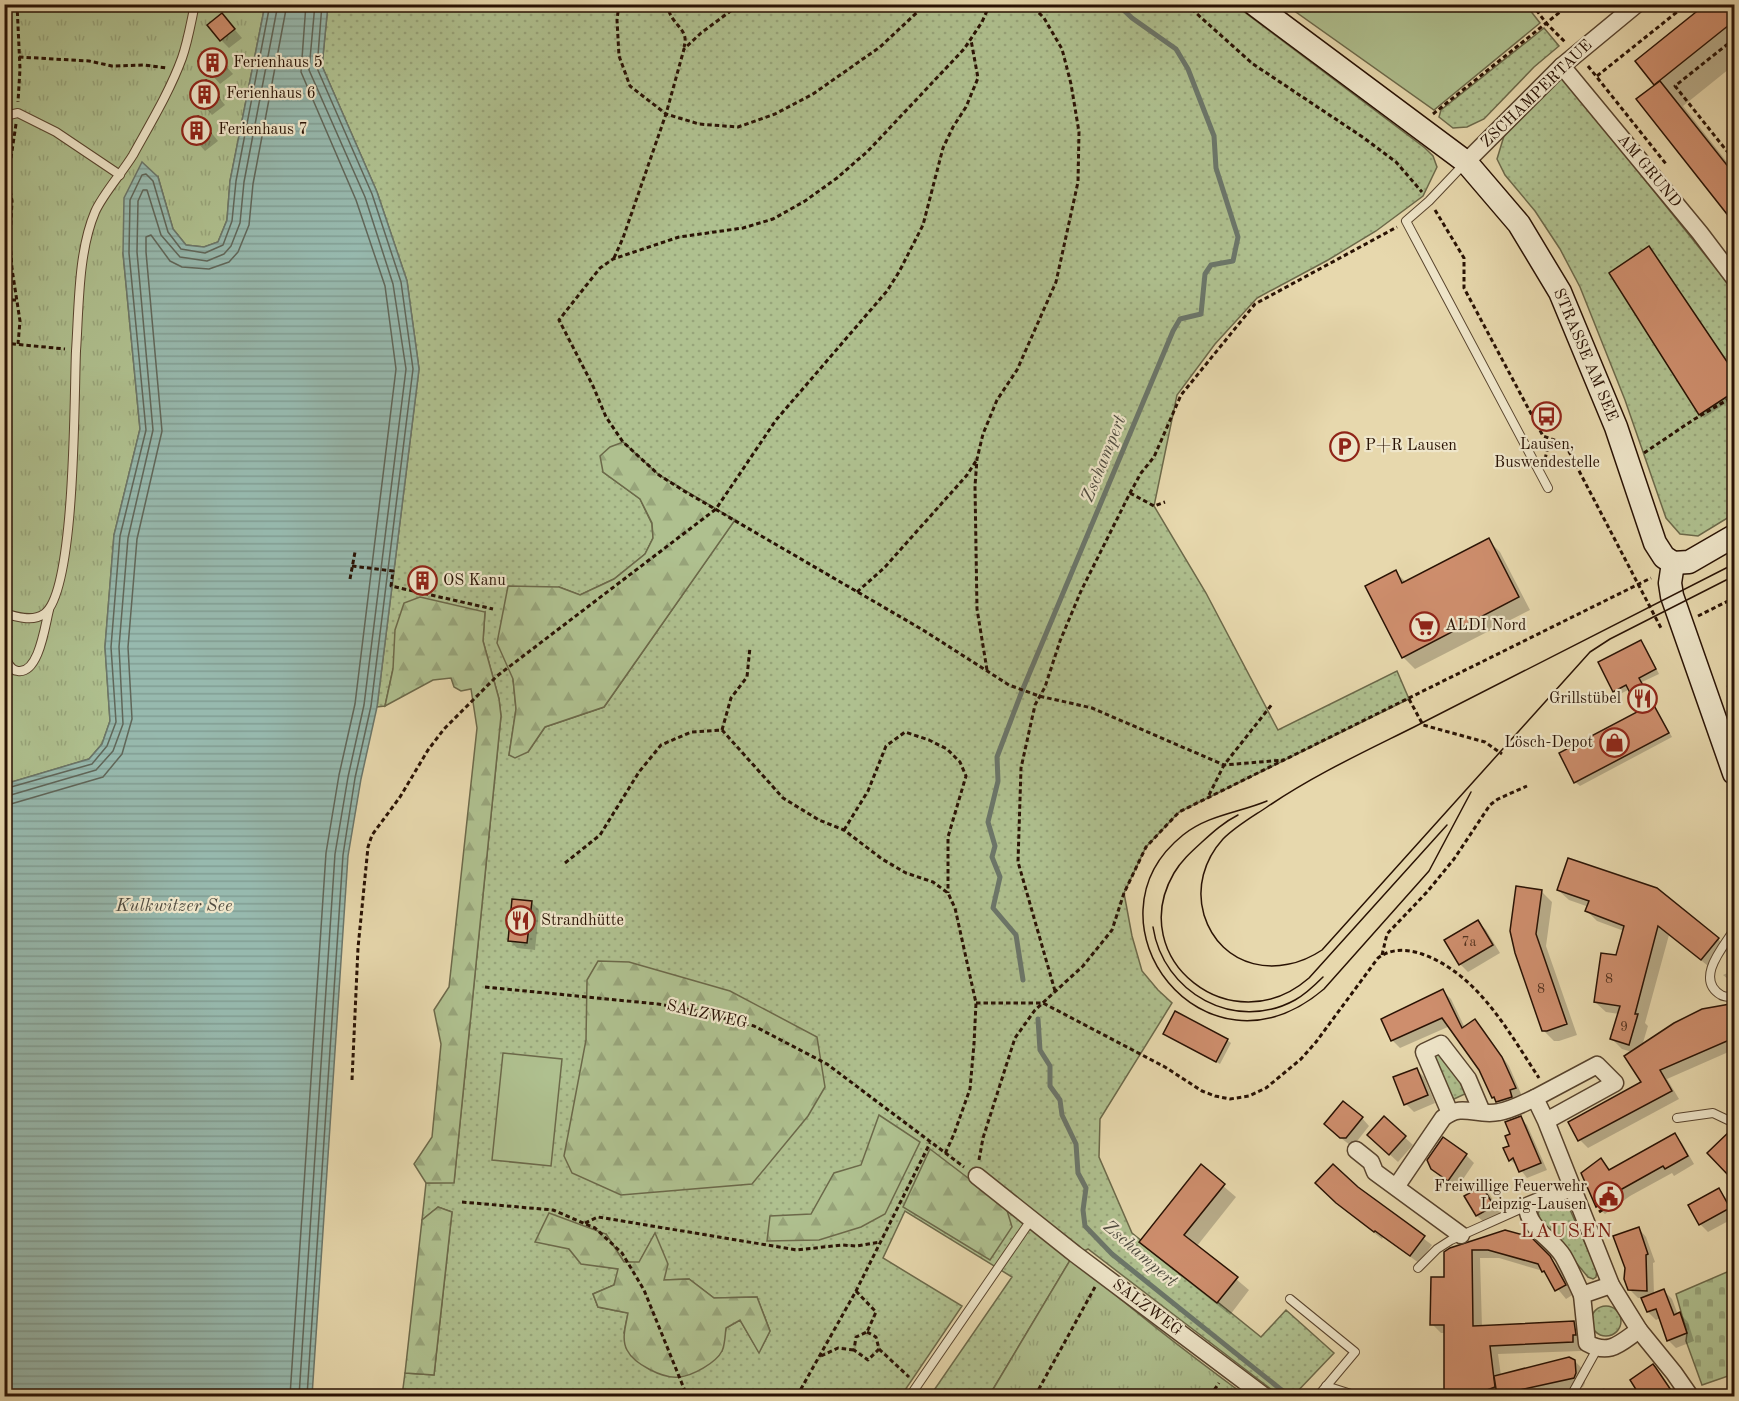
<svg xmlns="http://www.w3.org/2000/svg" width="1739" height="1401" font-family="'Old Standard TT',serif">
<style>
.grass{fill:url(#grass-dots);stroke:#6c694a;stroke-width:1.5;fill-rule:evenodd}
.forest{fill:url(#forest-firs);stroke:#6c694a;stroke-width:1.5}
.cemetery{fill:url(#cemetery-stones);stroke:#6c694a;stroke-width:1.5}
.park{fill:url(#park-tufts);stroke:#6c694a;stroke-width:1.5}
.pitch{fill:#afc08f;stroke:#6c694a;stroke-width:1.5}
.water{fill:url(#water-rules);stroke:#6b766a;stroke-width:1.5}
.shadow{fill:#0003}
.lines{fill:none;stroke-linecap:round;stroke-linejoin:round}
.shore{stroke:#606659;stroke-width:1.5}
.stream{stroke:#6b766a;stroke-width:5}
.building{fill:#ce8e6d;stroke:#291204;stroke-width:1.5}
.lane-casing{stroke:#58442e;stroke-width:10}
.street-casing{stroke:#58442e;stroke-width:19}
.secondary-casing{stroke:#291204;stroke-width:25}
.path{stroke:#291204;stroke-width:3;stroke-dasharray:4.5 3;stroke-linecap:butt}
.lane{stroke:#efe6ca;stroke-width:8}
.street{stroke:#efe6ca;stroke-width:16}
.secondary{stroke:#efe6ca;stroke-width:22}
.tram{stroke:#291204;stroke-width:1.5}
.labels{text-anchor:middle;dominant-baseline:central;stroke-width:4.5;stroke-linejoin:round;paint-order:stroke}
.number-label{font-size:14px;fill:#52311e}
.poi-label{font-size:16px;fill:#291204;stroke:#efe6ca;text-anchor:start}
.street-label{font-size:16px;fill:#291204;stroke:#efe6ca}
.water-label{font-size:18px;font-style:italic;fill:#504c40;stroke:#efe6ca}
.quarter-label{font-size:20px;letter-spacing:1.5px;fill:#7a1f14;stroke:#efe6ca}
</style>
<defs>
<pattern id="grass-dots" width="8" height="8" patternUnits="userSpaceOnUse" patternTransform="scale(1.5)"><rect width="8" height="8" fill="#afc08f"/><path d="M2 2h.1M6 6h.1" fill="none" stroke="#97a47a" stroke-width="1.8" stroke-linecap="round"/></pattern>
<pattern id="forest-firs" width="22" height="20" patternUnits="userSpaceOnUse" patternTransform="scale(1.5)"><rect width="22" height="20" fill="#afc08f"/><path d="M5 1l3.5 6h-7zM16 11l3.5 6h-7z" fill="#97a47a"/></pattern>
<pattern id="cemetery-stones" width="16" height="16" patternUnits="userSpaceOnUse" patternTransform="scale(1.5)"><rect width="16" height="16" fill="#afc08f"/><path d="M2 7V4a2 2 0 0 1 4 0v3zM10 15v-3a2 2 0 0 1 4 0v3z" fill="#97a47a"/></pattern>
<pattern id="park-tufts" width="24" height="20" patternUnits="userSpaceOnUse" patternTransform="scale(1.5)"><rect width="24" height="20" fill="#afc08f"/><path d="M3 7l-1-3M5 7V3M7 7l1-3M15 17l-1-3M17 17v-4M19 17l1-3" fill="none" stroke="#97a47a"/></pattern>
<pattern id="water-rules" width="6" height="5" patternUnits="userSpaceOnUse" patternTransform="scale(1.5)"><rect width="6" height="5" fill="#97b9ae"/><path d="M0 2.5h6" fill="none" stroke="#829e94"/></pattern>
</defs>
<rect width="100%" height="100%" fill="#e7d8ad"/>
<filter id="stains"><feTurbulence type="fractalNoise" baseFrequency=".00333" numOctaves="4"/><feColorMatrix values="0 0 0 0 .2 0 0 0 0 .09 0 0 0 0 .02 0 0 0 .5 -.17"/></filter>
<radialGradient id="worn" r=".72"><stop offset=".6" stop-color="#630" stop-opacity="0"/><stop offset="1" stop-color="#630" stop-opacity=".3"/></radialGradient>
<g class="grass">
<path d="M328 5H1235L1425 148 1433 156 1437 167 1423 196 1376 231 1328 260 1257 298 1215 344 1177 395 1154 506 1206 593 1278 730 1397 671 1409 699 1179 812 1146 847 1124 893 1132 936 1142 971 1158 990 1172 1003 1100 1119 1099 1157 1132 1233 1261 1337 1286 1310 1334 1353 1293 1396H1280L1088 1249 1072 1257 989 1396H930L1012 1277 905 1211 883 1258 962 1306 901 1396H402L405 1373 434 1375 452 1212 438 1207 422 1220 426 1183 454 1182 501 716 499 699 483 641 485 612 393 669 385 706 377 707 419 369 407 281 377 192 322 66ZM642 461 659 475 734 521 604 707 545 727 528 752 509 755 516 709 513 679 559 587 580 595 614 579 645 554 653 538 652 524 640 499 603 472ZM606 1234 624 1262 639 1263 655 1234 663 1280 689 1279 714 1298 757 1297 770 1331 759 1352 740 1320 726 1328 722 1351 624 1333 628 1313 598 1307 593 1294 614 1285 619 1269 581 1263 569 1249Z"/>
<path d="M1544 28 1559 46 1534 67 1484 119 1467 127 1453 128 1439 117 1441 110Z"/>
<path d="M1561 75 1734 291V514L1698 536 1680 534 1666 518 1625 400 1580 287 1560 249 1535 211 1505 175 1497 159 1504 136Z"/>
<path d="M1439 1049 1467 1093 1454 1099 1444 1088 1430 1053Z"/>
<path d="M1562 1201 1567 1203 1597 1270 1596 1277 1593 1279 1588 1277 1537 1216 1540 1209Z"/>
<circle cx="1606" cy="1321" r="15"/>
</g>
<g class="forest">
<path d="M623 442 659 475 735 520 604 707 545 727 528 752 515 758 509 755 516 709 513 679 497 643 508 586 559 587 580 595 614 579 645 554 653 538 652 523 640 499 603 472 600 456 610 447Z"/>
<path d="M420 597 485 612 483 641 499 699 501 716 454 1183H426L414 1164 432 1137 441 1044 434 1010 449 987 477 728 471 689 461 691 454 687 451 678 433 680 385 706 393 669 395 630 404 603Z"/>
<path d="M598 961 629 962 730 991 817 1037 825 1087 808 1116 752 1184 621 1195 572 1173 564 1156 586 1040 587 980Z"/>
<path d="M879 1115 920 1142 885 1214 861 1227 819 1240 767 1241 770 1216 811 1214 834 1173 861 1165Z"/>
<path d="M930 1149 1006 1207 1012 1227 990 1260 903 1207Z"/>
<path d="M438 1207 452 1212 434 1375 405 1373 422 1220Z"/>
<path d="M549 1213 606 1234 624 1262H639L655 1233 668 1264 664 1280 689 1279 714 1298 757 1297 770 1331 759 1353 740 1320 726 1328C725 1335 725 1345 722 1351 716 1363 692 1376 679 1377 663 1379 634 1364 627 1350 621 1339 626 1325 628 1313L598 1307 593 1294 614 1285 618 1269 581 1264 569 1249 535 1242Z"/>
</g>
<path class="cemetery" d="M1734 1269V1374L1702 1385 1686 1341 1687 1333 1676 1294Z"/>
<g class="park">
<path d="M5 5H265L230 181 227 220 218 242 204 247 186 245 173 229 158 177 123 253 140 429 114 535 105 647 110 721 102 744 89 759 5 784Z"/>
<path d="M1072 1257C1127 1307 1186 1352 1246 1396H989Z"/>
</g>
<g class="pitch">
<path d="M1286 5H1526L1540 23 1434 110Z"/>
<path d="M503 1053 562 1059 551 1166 492 1160Z"/>
</g>
<path class="water" d="M265 5H328L322 66 377 192 407 281 419 369 377 707 361 779 348 856 312 1396H5V784L89 759 102 744 110 721 105 647 114 535 140 429 123 253 124 198 142 162 158 177 173 229 186 245 204 247 218 242 227 220 230 181Z"/>
<g class="shadow">
<path d="M1596 4H1606L1600 9Z"/>
<path d="M1709 4H1734V65L1683 106 1734 171V221L1638 100 1656 85 1637 61Z"/>
<path d="M222 15 242 38 229 48 221 40Z"/>
<path d="M213 51 233 74 220 84 200 61Z"/>
<path d="M213 90 225 105 212 115 205 107Z"/>
<path d="M206 126 218 141 205 151 185 128Z"/>
<path d="M1649 248 1734 374V398L1704 418 1611 273Z"/>
<path d="M1488 540 1500 552 1530 610 1415 669 1403 657 1395 572 1406 582Z"/>
<path d="M1641 642 1645 646 1659 674 1642 682 1672 737 1580 786 1575 782 1641 711 1630 689 1618 695 1614 691Z"/>
<path d="M1734 681V700L1726 686Z"/>
<path d="M1558 890 1718 939 1728 949 1712 969 1669 935 1645 1023 1648 1026 1642 1046 1702 1010 1734 1006V1052L1733 1050 1667 1079 1679 1099 1588 1148 1580 1140 1570 1123 1643 1083 1632 1052 1622 1049 1612 1039 1619 1014 1606 1012 1595 1002 1617 957 1624 931 1597 921 1587 911 1589 907 1569 900Z"/>
<path d="M1541 891 1552 902 1546 946 1577 1035 1559 1041H1554L1543 1030 1512 931Z"/>
<path d="M531 902 539 910 535 950 517 948 509 940Z"/>
<path d="M1478 922 1486 930 1500 953 1468 972 1460 964Z"/>
<path d="M1734 970V984L1723 975Z"/>
<path d="M1443 991 1451 999 1465 1028 1475 1021 1483 1029 1509 1066 1522 1096 1501 1105 1493 1097 1481 1069 1450 1026 1400 1048 1392 1040Z"/>
<path d="M1164 1034 1227 1040 1231 1043 1220 1064Z"/>
<path d="M1416 1069 1424 1077 1435 1103 1414 1112 1406 1104 1395 1078Z"/>
<path d="M1362 1118 1369 1126 1354 1145H1350L1333 1132Z"/>
<path d="M1384 1118 1413 1145 1398 1162 1377 1143Z"/>
<path d="M1520 1118 1527 1125 1547 1170 1527 1178 1518 1166 1510 1160 1512 1135Z"/>
<path d="M1729 1134 1734 1139V1180L1709 1153Z"/>
<path d="M1675 1135 1682 1143 1694 1164 1674 1176 1672 1173 1630 1196 1605 1214 1597 1207 1583 1173 1601 1160 1610 1171Z"/>
<path d="M1466 1155 1474 1163 1457 1188 1432 1168Z"/>
<path d="M1201 1167 1236 1197 1197 1246 1249 1290 1230 1315 1153 1254 1141 1241Z"/>
<path d="M1482 1187 1490 1195 1501 1214 1485 1223 1477 1216 1466 1197Z"/>
<path d="M1357 1188 1432 1245 1419 1263 1383 1237 1382 1239 1346 1211Z"/>
<path d="M1719 1190 1726 1198 1734 1213V1218L1708 1232 1700 1224Z"/>
<path d="M1639 1229 1646 1237 1655 1262 1653 1263 1654 1294 1664 1291 1672 1299 1678 1315 1680 1314 1688 1322 1694 1341 1676 1348 1668 1340 1660 1318 1656 1320 1648 1312 1643 1298H1638L1630 1290Z"/>
<path d="M1530 1239 1559 1267 1574 1294 1566 1299 1543 1271 1499 1258H1480L1482 1327 1574 1322 1583 1331 1581 1351 1498 1354 1501 1376 1575 1361 1584 1371 1585 1383 1583 1387 1540 1396H1430L1446 1389 1445 1333H1441L1432 1324 1445 1279V1253Z"/>
<path d="M1653 1366 1661 1374 1676 1396H1642L1632 1380Z"/>
<path d="M1604 1388 1612 1396H1590Z"/>
</g>
<g class="lines">
<g class="shore">
<path d="M4 789 92 764 107 746 116 722 111 647 120 536 146 430 129 253 130 200 142 175 146 174 153 181 168 232 181 249 205 253 223 245 232 221 236 181 270 4"/>
<path d="M4 797 96 770 113 751 123 724 119 647 128 538 153 430 137 252 138 201 143 190H147L161 235 180 257 207 261 224 254 231 246 240 223 244 182 278 4"/>
<path d="M4 806 103 777 122 754 132 719 128 647 137 539 162 431 146 252V237L151 235 170 261 182 267 209 269 229 262 238 252 249 225 253 184 287 4"/>
<path d="M290 1396 326 853 339 775 355 704 396 369 385 286 356 200 301 72 306 4"/>
<path d="M299 1396 335 854 348 777 364 705 406 369 393 284 365 197 309 70 315 4"/>
<path d="M307 1396 343 855 355 778 371 706 413 369 401 282 372 194 317 68 322 4"/>
</g>
<g class="stream">
<path d="M1023 980 1016 935 993 908 1000 877 992 857 995 846 988 822 998 781 997 757 1022 691 1173 331 1180 319 1201 314 1205 274 1211 265 1233 261 1238 237 1216 168 1214 136 1188 69 1176 49 1132 18 1117 4"/>
<path d="M1038 1019 1040 1050 1050 1066V1086L1060 1100 1062 1115 1076 1144 1078 1173 1086 1188 1083 1210 1085 1226 1112 1254 1289 1396"/>
</g>
</g>
<g class="building">
<path d="M1706 4H1734V21L1654 85 1635 61Z"/>
<path d="M222 13 235 29 220 41 207 25Z"/>
<path d="M213 49 226 66 211 77 198 61Z"/>
<path d="M206 80 219 97 204 108 191 92Z"/>
<path d="M1660 81 1734 174V223L1636 99Z"/>
<path d="M198 116 211 133 196 144 183 128Z"/>
<path d="M1649 246 1734 372V392L1699 415 1609 273Z"/>
<path d="M1489 538 1519 597 1402 658 1365 586 1396 570 1402 583Z"/>
<path d="M1641 640 1656 669 1639 678 1669 733 1574 783 1559 753 1639 711 1626 685 1613 692 1598 662Z"/>
<path d="M1568 858 1657 888 1719 938 1701 960 1658 926 1635 1014H1638L1629 1045 1610 1039 1620 1006 1594 1002 1601 953 1616 955 1624 926 1585 911 1589 901 1557 890Z"/>
<path d="M1516 886 1542 890 1536 934 1567 1024 1547 1031H1542L1515 953 1510 931Z"/>
<path d="M512 899 532 901 527 943 508 941Z"/>
<path d="M1478 920 1493 945 1459 965 1444 940Z"/>
<path d="M1443 989 1462 1028 1475 1019 1502 1057 1516 1088 1510 1090 1512 1097 1496 1102 1494 1097 1492 1098 1479 1070 1442 1018 1391 1041 1381 1019Z"/>
<path d="M1730 1004H1734V1038L1660 1070 1672 1091 1578 1141 1568 1122 1641 1082 1624 1056 1674 1023 1702 1009Z"/>
<path d="M1175 1011 1228 1039 1216 1062 1163 1034Z"/>
<path d="M1417 1068 1428 1095 1404 1105 1393 1077Z"/>
<path d="M1343 1101 1363 1117 1346 1138H1340L1324 1124Z"/>
<path d="M1384 1116 1406 1136 1389 1155 1367 1135Z"/>
<path d="M1521 1116 1541 1163 1519 1172 1513 1158 1509 1161 1503 1148 1509 1146 1505 1136 1510 1134 1505 1122Z"/>
<path d="M1732 1129H1734V1169L1728 1175 1707 1153Z"/>
<path d="M1675 1133 1688 1156 1665 1169 1663 1166 1622 1189 1596 1207 1581 1173 1601 1158 1609 1170Z"/>
<path d="M1443 1137 1467 1154 1448 1181 1431 1169 1427 1160Z"/>
<path d="M1201 1164 1225 1184 1184 1235 1238 1277 1217 1303 1139 1242Z"/>
<path d="M1333 1164 1358 1187 1425 1236 1410 1256 1375 1231 1374 1232 1336 1203 1315 1183Z"/>
<path d="M1482 1186 1494 1206 1476 1216 1464 1196Z"/>
<path d="M1719 1188 1730 1208 1699 1225 1688 1205Z"/>
<path d="M1639 1227 1648 1254 1646 1255 1647 1291 1628 1290 1624 1279 1625 1268 1613 1236Z"/>
<path d="M1505 1230 1531 1237 1550 1256 1566 1285 1555 1291 1544 1271 1542 1272 1538 1264 1488 1250H1472L1473 1326 1574 1321 1576 1335H1573V1342L1490 1346 1495 1387 1471 1396H1444V1325H1430L1431 1277H1444V1252L1450 1248Z"/>
<path d="M1664 1289 1674 1315 1680 1312 1687 1333 1667 1341 1656 1309 1647 1312 1641 1298Z"/>
<path d="M1569 1357 1575 1360 1576 1373 1574 1378 1497 1395 1494 1376Z"/>
<path d="M1653 1364 1656 1368 1675 1396H1640L1630 1380Z"/>
</g>
<g class="lines">
<defs>
<g id="lane">
<path d="M4 116 18 113 56 132 120 175"/>
<path d="M1466 162 1429 201 1406 221 1548 488"/>
<path d="M4 613C16 617 33 622 44 614 76 592 74 394 76 351 79 307 78 252 95 212 103 194 122 173 133 155 150 124 170 91 182 58 188 41 191 22 195 4"/>
<path d="M4 652C6 660 9 670 18 671 39 674 45 625 49 610"/>
<path d="M1734 930C1724 946 1694 979 1721 995 1724 997 1731 997 1734 998"/>
<path d="M1677 1118 1713 1113 1734 1123"/>
<path d="M1418 1268 1437 1249 1451 1240 1527 1206"/>
<path d="M1290 1299 1355 1352 1318 1396"/>
<path d="M1326 1386 1351 1394"/>
<path d="M910 1396 1031 1220"/>
<path d="M1571 1396 1597 1349"/>
</g>
<g id="street">
<path d="M1562 66 1700 233 1734 278"/>
<path d="M1466 162 1562 66 1637 4"/>
<path d="M1450 1113 1424 1052 1441 1044 1468 1079 1482 1112"/>
<path d="M1546 1121 1615 1083 1597 1065 1535 1098 1546 1121 1611 1285 1639 1330 1674 1373 1690 1396"/>
<path d="M1356 1150 1371 1162 1375 1172 1461 1235"/>
<path d="M977 1176 1075 1254 1264 1396"/>
<path d="M1396 1187 1443 1118C1462 1102 1477 1117 1499 1112 1511 1110 1524 1103 1535 1098"/>
<path d="M1571 1188 1527 1206C1528 1229 1552 1238 1563 1256 1570 1268 1576 1282 1582 1295"/>
<path d="M1611 1285 1582 1295 1587 1343C1610 1356 1620 1343 1639 1330"/>
</g>
<g id="secondary">
<path d="M1254 4 1466 162 1519 224 1560 292 1616 427 1655 543 1664 557 1673 563"/>
<path d="M1673 563 1670 583 1672 596 1734 773"/>
<path d="M1673 563 1689 562 1734 536"/>
</g>
</defs>
<use href="#lane" class="lane-casing"/>
<use href="#street" class="street-casing"/>
<use href="#secondary" class="secondary-casing"/>
<g class="path">
<path d="M17 4 20 69 18 102"/>
<path d="M170 4 183 7"/>
<path d="M619 4 617 20 619 56 630 86 666 114 699 124 738 127 775 114 813 94 880 47 926 4"/>
<path d="M666 4C668 9 670 15 673 19 681 30 688 34 684 47"/>
<path d="M990 4 982 22 964 49 868 151 837 178 805 201 773 219 743 228 679 237 613 259 600 268 559 320 593 386 606 417 623 442 659 475 684 491 923 630 1009 685 1039 696 1092 708 1224 765 1284 760"/>
<path d="M1186 4 1253 64 1364 138 1396 162 1422 192"/>
<path d="M1532 4 1546 23 1565 42"/>
<path d="M1734 39 1675 86 1734 160"/>
<path d="M19 57 89 61 112 66 144 65 167 68"/>
<path d="M1588 66 1666 164"/>
<path d="M1597 76 1687 4"/>
<path d="M1433 114 1570 4"/>
<path d="M16 124 8 178 12 201 10 240 12 269 20 321 18 344"/>
<path d="M1435 210 1464 258V288L1543 436 1565 444 1661 628"/>
<path d="M614 258 623 238 666 114 684 49 701 33 740 4"/>
<path d="M4 300H16"/>
<path d="M4 343 65 349"/>
<path d="M1644 453 1693 420 1734 396"/>
<path d="M1545 459 1550 439"/>
<path d="M1130 493 1154 506 1165 502"/>
<path d="M352 566 393 571 391 586 493 609"/>
<path d="M350 579 355 552"/>
<path d="M857 592 885 567 967 475 976 461"/>
<path d="M1698 616 1734 598"/>
<path d="M987 670 977 609 975 486 977 459 983 434 997 400 1017 370 1056 282 1078 182 1079 132 1071 84 1062 49 1044 18 1030 4"/>
<path d="M1409 699 1423 725 1485 742 1502 754"/>
<path d="M722 730 731 698 747 677 750 647"/>
<path d="M1209 795 1224 765 1273 703"/>
<path d="M844 830 868 791 886 746 905 732 929 740 947 749 960 762 966 776 948 837V893"/>
<path d="M565 863 600 835 639 772 661 745 691 732 722 730 783 798 819 820 844 830 882 859 906 873 933 882 948 893 955 908 976 1003 974 1044 970 1089 954 1134 945 1154"/>
<path d="M1382 955 1387 934 1427 892 1454 859 1490 805 1498 799 1527 786"/>
<path d="M485 987 658 1004 697 1011 754 1026 827 1064 964 1167"/>
<path d="M1055 991 1018 862 1021 768 1035 705 1045 687 1060 641 1081 591 1130 493 1141 473 1154 457 1181 395 1255 304 1397 227"/>
<path d="M976 1003H1043L1165 1067 1202 1091 1215 1096 1230 1099 1249 1096 1266 1088 1301 1059 1316 1042 1378 958C1391 948 1408 949 1422 954 1478 974 1508 1031 1539 1078"/>
<path d="M352 1080 358 948 368 847 372 835 400 797 428 750 444 729 497 676 716 509 776 420 887 291 899 272 923 225 943 148 953 127 966 107 978 78 971 40"/>
<path d="M979 1160 983 1138 1015 1038 1035 1010 1083 966 1112 930 1124 893 1146 847 1179 812 1651 578"/>
<path d="M462 1202 553 1210 595 1228 622 1253 644 1290 687 1396"/>
<path d="M1599 1212 1617 1200"/>
<path d="M585 1223 598 1217 797 1250 842 1245 856 1246 880 1242"/>
<path d="M856 1291 876 1312 867 1332"/>
<path d="M867 1332 876 1337 879 1349 868 1360 854 1350 856 1337Z"/>
<path d="M879 1349 909 1377"/>
<path d="M821 1356 838 1348 854 1350"/>
<path d="M797 1396 856 1291 930 1143"/>
<path d="M1035 1396 1095 1287"/>
<path d="M1210 1396 1219 1383"/>
</g>
<use href="#lane" class="lane"/>
<use href="#street" class="street"/>
<use href="#secondary" class="secondary"/>
<g class="tram">
<path d="M1734 564C1628 619 1521 673 1414 727 1364 752 1314 775 1267 807 1252 817 1236 826 1223 839 1204 860 1196 888 1204 915 1221 969 1279 979 1322 950L1590 652 1610 639 1734 576"/>
<path d="M1267 801C1238 813 1208 815 1183 835 1076 921 1204 1091 1324 989L1429 871 1471 792"/>
<path d="M1238 815C1224 822 1213 832 1202 842 1191 852 1181 861 1174 873 1124 959 1232 1045 1309 978L1447 825"/>
<path d="M1153 927C1163 993 1235 1033 1295 1000 1306 994 1315 985 1323 977"/>
</g>
</g>
<defs>
<symbol id="building-ring" viewBox="-11 -11 22 22"><circle r="9.5" fill="#efe6ca" stroke="#8f2418" stroke-width="1.5"/><path d="M-4-6H4V6H1V3H-1V6H-4ZM-2.5-4.3h1.7v1.8h-1.7ZM.8-4.3h1.7v1.8H.8ZM-2.5-1h1.7V.8h-1.7ZM.8-1h1.7V.8H.8Z" fill="#8f2418"/></symbol>
<symbol id="bus-ring" viewBox="-11 -11 22 22"><circle r="9.5" fill="#efe6ca" stroke="#8f2418" stroke-width="1.5"/><path d="M-5-6H5V4H4V6H2V4H-2V6H-4V4H-5ZM-3.5-4V0h7V-4ZM-3.5 1.2v1.5H-2V1.2ZM2 1.2v1.5H3.5V1.2Z" fill="#8f2418"/></symbol>
<symbol id="parking-ring" viewBox="-11 -11 22 22"><circle r="9.5" fill="#efe6ca" stroke="#8f2418" stroke-width="1.5"/><path d="M-3.5-5.5H1a3.5 3.5 0 0 1 0 7H-1V5.5H-3.5ZM-1-3.4V-.6H.8a1.4 1.4 0 0 0 0-2.8Z" fill="#8f2418"/></symbol>
<symbol id="supermarket-ring" viewBox="-11 -11 22 22"><circle r="9.5" fill="#efe6ca" stroke="#8f2418" stroke-width="1.5"/><path d="M-6-5.5h2.5l.6 2H6L4.5 2H-2.5L-4.4-4H-6ZM-1.5 3.2a1.3 1.3 0 1 0 .1 0ZM3 3.2a1.3 1.3 0 1 0 .1 0Z" fill="#8f2418"/></symbol>
<symbol id="restaurant-ring" viewBox="-11 -11 22 22"><circle r="9.5" fill="#efe6ca" stroke="#8f2418" stroke-width="1.5"/><path d="M-5-6h1v4h1v-4h1v4h1v-4h1v5L-1.5 .5V6h-2V.5L-5-1ZM5-6V6H3V1.5H1.5Q1.5-4 5-6Z" fill="#8f2418"/></symbol>
<symbol id="shop-ring" viewBox="-11 -11 22 22"><circle r="9.5" fill="#efe6ca" stroke="#8f2418" stroke-width="1.5"/><path d="M-5-2.5h2.3a2.7 3.5 0 0 1 5.4 0H5L5.5 6h-11ZM-1.5-2.5h3a1.5 2.3 0 0 0-3 0Z" fill="#8f2418"/></symbol>
<symbol id="civic-ring" viewBox="-11 -11 22 22"><circle r="9.5" fill="#efe6ca" stroke="#8f2418" stroke-width="1.5"/><path d="M-.6-6.5H3V-4.5H.6V-3L4-1V1h2V6H-6V1h2V-1L-.6-3ZM-1.2 2.5V6h2.4V2.5Z" fill="#8f2418"/></symbol>
</defs>
<g fill-rule="evenodd">
<use href="#building-ring" x="196" y="46" width="33" height="33"/>
<use href="#building-ring" x="188" y="78" width="33" height="33"/>
<use href="#building-ring" x="180" y="114" width="33" height="33"/>
<use href="#bus-ring" x="1530" y="400" width="33" height="33"/>
<use href="#parking-ring" x="1328" y="430" width="33" height="33"/>
<use href="#building-ring" x="406" y="564" width="33" height="33"/>
<use href="#supermarket-ring" x="1408" y="610" width="33" height="33"/>
<use href="#restaurant-ring" x="1626" y="682" width="33" height="33"/>
<use href="#shop-ring" x="1598" y="726" width="33" height="33"/>
<use href="#restaurant-ring" x="504" y="904" width="33" height="33"/>
<use href="#civic-ring" x="1592" y="1180" width="33" height="33"/>
</g>
<g class="labels">
<g class="number-label">
<text x="1469" y="942">7a</text>
<text x="1609" y="979">8</text>
<text x="1541" y="989">8</text>
<text x="1624" y="1027">9</text>
</g>
<g class="poi-label">
<text x="233" y="63">Ferienhaus 5</text>
<text x="226" y="94">Ferienhaus 6</text>
<text x="218" y="130">Ferienhaus 7</text>
<text x="1547" y="445" text-anchor="middle">Lausen,<tspan x="1547" dy="18">Buswendestelle</tspan></text>
<text x="1365" y="446">P+R Lausen</text>
<text x="443" y="581">OS Kanu</text>
<text x="1445" y="626">ALDI Nord</text>
<text x="1621" y="699" text-anchor="end">Grillstübel</text>
<text x="1593" y="743" text-anchor="end">Lösch-Depot</text>
<text x="541" y="921">Strandhütte</text>
<text x="1587" y="1187" text-anchor="end">Freiwillige Feuerwehr<tspan x="1587" dy="18">Leipzig-Lausen</tspan></text>
</g>
<g class="street-label">
<text transform="translate(1537 94) rotate(-44)">ZSCHAMPERTAUE</text>
<text transform="translate(1649 171) rotate(50)">AM GRUND</text>
<text transform="translate(1585 355) rotate(67)">STRASSE AM SEE</text>
<text transform="translate(707 1015) rotate(13)">SALZWEG</text>
<text transform="translate(1147 1308) rotate(37)">SALZWEG</text>
</g>
<g class="water-label">
<text transform="translate(1104 459) rotate(-68)">Zschampert</text>
<text x="174" y="906">Kulkwitzer See</text>
<text transform="translate(1140 1254) rotate(41)">Zschampert</text>
</g>
<g class="quarter-label">
<text x="1567" y="1232">LAUSEN</text>
</g>
</g>
<rect width="1739" height="1401" fill="none" stroke="#e7d8ad" stroke-width="24"/>
<rect x="6" y="6" width="1727" height="1389" fill="none" stroke="#291204" stroke-width="3"/>
<rect x="12" y="12" width="1715" height="1377" fill="none" stroke="#291204" stroke-width="1.5"/>
<rect width="100%" height="100%" filter="url(#stains)"/>
<rect width="100%" height="100%" fill="url(#worn)"/>
</svg>
